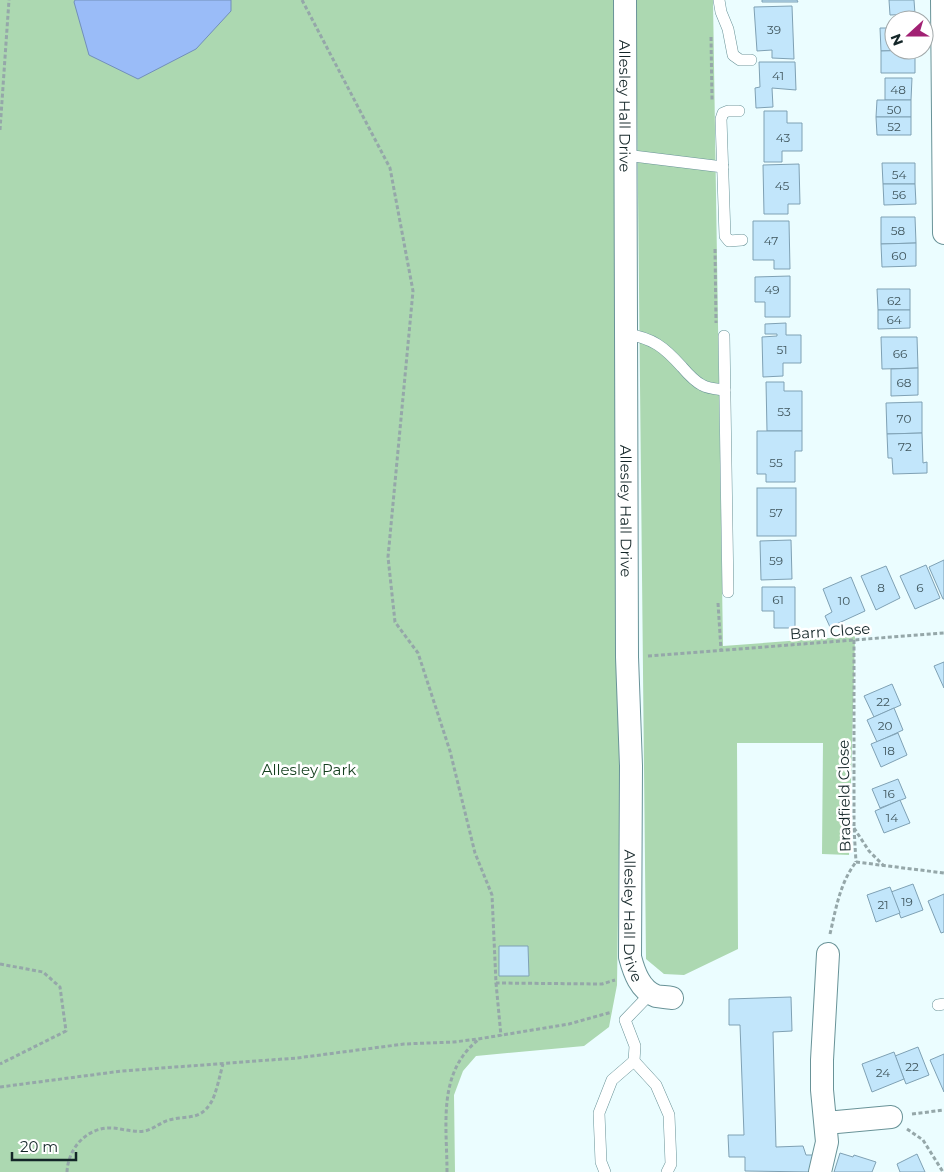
<svg xmlns="http://www.w3.org/2000/svg" width="944" height="1172" font-family="Montserrat,sans-serif">
<style>
.green{fill:#acd8b1}
.water{fill:#9abcf8;stroke:#728fba}
.building{fill:#c2e6fb;stroke:#7fa1b4}
.lines{fill:none;stroke-linecap:round;stroke-linejoin:round}
.lane-casing{stroke:#699398;stroke-width:12}
.street-casing{stroke:#699398;stroke-width:24}
.path{stroke:#95a7a9;stroke-width:3;stroke-dasharray:4 2.5;stroke-linecap:butt}
.lane{stroke:#fff;stroke-width:11}
.street{stroke:#fff;stroke-width:22}
.labels{text-anchor:middle;dominant-baseline:central;stroke-width:5;stroke-linejoin:round;paint-order:stroke}
.number-label{font-size:12px;fill:#40565d}
.street-label{font-size:15px;fill:#142628;stroke:#fff}
.park-label{font-size:15px;fill:#143f1e;stroke:#fff}
</style>
<rect width="100%" height="100%" fill="#ebfdff"/>
<g class="green">
<path d="M0 0H615L617 413 615 611 620 774 617 985 609 1027 584 1046 476 1056 463 1071 454 1095 455 1172H0Z"/>
<path d="M636 0H713L723 646 855 636 849 855 822 854 823 743H737L738 949 684 975 664 974 646 959Z"/>
</g>
<path class="water" d="M75 0H231V11L196 49 138 79 89 55 74 2Z"/>
<g class="building">
<path d="M762 0H797L798 2H762Z"/>
<path d="M889 0H914L915 14 890 15Z"/>
<path d="M792 6 794 59 772 58V50L757 51 754 7Z"/>
<path d="M880 28H894V50H915L881 51Z"/>
<path d="M915 50V73H881V51Z"/>
<path d="M759 62H795L796 90 772 88 773 107 756 108 755 88 760 87Z"/>
<path d="M885 78H912L911 100H885Z"/>
<path d="M877 100H911V117H876Z"/>
<path d="M764 111H787V123H802V151H782V162H764Z"/>
<path d="M876 117H911V135H877Z"/>
<path d="M882 163H915V184H883Z"/>
<path d="M799 164 800 204H788V214H764L763 165Z"/>
<path d="M883 184H915L916 204 884 205Z"/>
<path d="M881 217H915L916 243 881 244Z"/>
<path d="M753 221H789L790 269H774V260H753Z"/>
<path d="M916 243V266L882 267 881 244Z"/>
<path d="M790 276V317H765V302H755V277Z"/>
<path d="M877 289H910V310H878Z"/>
<path d="M878 310H910V328L878 329Z"/>
<path d="M786 323V335H801V363H783V376L763 377 762 337 777 336V334H765V324Z"/>
<path d="M881 337H917L918 368 882 369Z"/>
<path d="M918 368V395L891 396V369Z"/>
<path d="M766 382H784V391H802V431H767Z"/>
<path d="M922 402V433L887 434 886 403Z"/>
<path d="M757 431H802V451H795V482H766V474H757Z"/>
<path d="M922 433 923 463 927 462V473L893 474 892 458H888L887 434Z"/>
<rect x="757" y="488" width="39" height="48"/>
<path d="M791 540 792 579 761 580 760 541Z"/>
<path d="M944 560V599H943L929 567Z"/>
<path d="M926 565 940 598 915 609 900 576Z"/>
<path d="M886 566 900 598 876 610 861 576Z"/>
<path d="M851 577 865 611 830 627 825 616 832 612 823 589Z"/>
<path d="M762 587H795V628H774V611H762Z"/>
<path d="M944 662V688L934 666Z"/>
<path d="M892 684 901 705 874 717 864 696Z"/>
<path d="M894 708 903 730 877 742 867 720Z"/>
<path d="M898 733 907 755 881 767 871 744Z"/>
<path d="M898 779 906 798 880 808 872 789Z"/>
<path d="M900 800 910 823 884 833 875 811Z"/>
<path d="M913 884 923 910 901 918 891 892Z"/>
<path d="M890 887 900 913 876 922 867 895Z"/>
<path d="M944 894V932L941 933 928 901Z"/>
<path d="M499 946H528L529 976H499Z"/>
<path d="M791 997 792 1031 773 1032 776 1147 803 1146 806 1155H817L813 1172 745 1171V1157H729L728 1135H744L740 1025H729V999Z"/>
<path d="M918 1047 929 1075 906 1084 895 1056Z"/>
<path d="M894 1052 904 1079 872 1092 862 1064Z"/>
<path d="M944 1054V1092L930 1060Z"/>
<path d="M840 1153 853 1157 854 1155 876 1162 872 1172H834Z"/>
<path d="M917 1154 925 1172H900L897 1164Z"/>
</g>
<g class="lines">
<defs>
<g id="lane">
<path d="M719 0 721 12 728 29 733 55 740 60H751"/>
<path d="M739 111H728L723 113 721 119 725 236 729 241 742 240"/>
<path d="M625 155 723 167"/>
<path d="M626 334C653 338 664 347 682 367 688 374 694 381 702 385 709 389 718 389 725 390"/>
<path d="M724 336 728 592"/>
<path d="M651 993 625 1020 635 1046 634 1061 656 1085 669 1115 671 1164 667 1172"/>
<path d="M938 1005 944 1004"/>
<path d="M605 1172 601 1162 599 1113 612 1080 634 1061"/>
</g>
<g id="street">
<path id="s1" d="M625 0 627 657 631 766 630 957C634 972 640 990 656 996 661 997 667 997 672 998"/>
<path d="M942 0 944 233"/>
<path d="M826 1123 891 1117"/>
<path d="M820 1172 827 1142 822 1090V1060L828 954"/>
</g>
</defs>
<use href="#lane" class="lane-casing"/>
<use href="#street" class="street-casing"/>
<g class="path">
<path d="M302 0 390 168 413 291 388 557 395 622 418 653 450 751 475 853 492 895 496 983 602 984 615 980"/>
<path d="M711 37 712 100"/>
<path d="M0 130 9 0"/>
<path d="M715 249 716 323"/>
<path d="M718 603 721 650"/>
<path d="M854 640V828L856 862"/>
<path d="M648 656 944 633"/>
<path d="M854 828 869 851 884 866"/>
<path d="M856 862 944 873"/>
<path d="M830 934C836 908 840 883 856 862"/>
<path d="M0 964 43 972 60 987 66 1031 0 1064"/>
<path d="M496 983 501 1036"/>
<path d="M0 1087 122 1071 297 1058 404 1044 454 1042 478 1039 569 1024 612 1012"/>
<path d="M912 1114 944 1110"/>
<path d="M907 1129 923 1140 943 1172"/>
<path d="M67 1172C68 1150 84 1130 107 1128 119 1127 131 1133 145 1131 154 1129 161 1122 169 1120 186 1115 199 1121 210 1104 216 1096 220 1074 223 1064"/>
<path d="M447 1172C447 1125 437 1073 478 1040"/>
</g>
<use href="#lane" class="lane"/>
<use href="#street" class="street"/>
</g>
<g class="labels">
<g class="number-label">
<text x="774" y="29">39</text>
<text x="778" y="75">41</text>
<text x="898" y="89">48</text>
<text x="894" y="109">50</text>
<text x="894" y="126">52</text>
<text x="783" y="137">43</text>
<text x="899" y="174">54</text>
<text x="782" y="185">45</text>
<text x="899" y="194">56</text>
<text x="898" y="230">58</text>
<text x="771" y="240">47</text>
<text x="899" y="255">60</text>
<text x="772" y="289">49</text>
<text x="894" y="300">62</text>
<text x="894" y="319">64</text>
<text x="782" y="349">51</text>
<text x="900" y="353">66</text>
<text x="904" y="382">68</text>
<text x="784" y="411">53</text>
<text x="904" y="418">70</text>
<text x="905" y="446">72</text>
<text x="776" y="462">55</text>
<text x="776" y="512">57</text>
<text x="776" y="560">59</text>
<text x="881" y="587">8</text>
<text x="920" y="587">6</text>
<text x="778" y="599">61</text>
<text x="844" y="600">10</text>
<text x="883" y="701">22</text>
<text x="885" y="725">20</text>
<text x="889" y="750">18</text>
<text x="889" y="793">16</text>
<text x="892" y="817">14</text>
<text x="907" y="901">19</text>
<text x="883" y="904">21</text>
<text x="912" y="1066">22</text>
<text x="883" y="1072">24</text>
</g>
<g class="street-label">
<text stroke="none"><textPath href="#s1" startOffset="106">Allesley Hall Drive</textPath></text>
<text stroke="none"><textPath href="#s1" startOffset="511">Allesley Hall Drive</textPath></text>
<text transform="translate(830 631) rotate(-4)">Barn Close</text>
<text transform="translate(844 796) rotate(-91)">Bradfield Close</text>
<text stroke="none"><textPath href="#s1" startOffset="916">Allesley Hall Drive</textPath></text>
</g>
<g class="park-label">
<text x="309" y="769">Allesley Park</text>
</g>
</g>
<g transform="translate(909 35) rotate(249)"><circle r="24" fill="#ffffff" stroke="#a1a8a9"/>
<path d="M0-4L9 19L0 12L-9 19Z" fill="#a12173"/>
<text y="-8" font-size="14" font-weight="bold" text-anchor="middle" fill="#142628">N</text>
</g>
<path d="M12 1152v8h64v-8" fill="none" stroke="#142628" stroke-width="2.5"/>
<text x="20" y="1152" font-size="15" fill="#142628" stroke="#ffffff" stroke-width="4" paint-order="stroke">20 m</text>
</svg>
